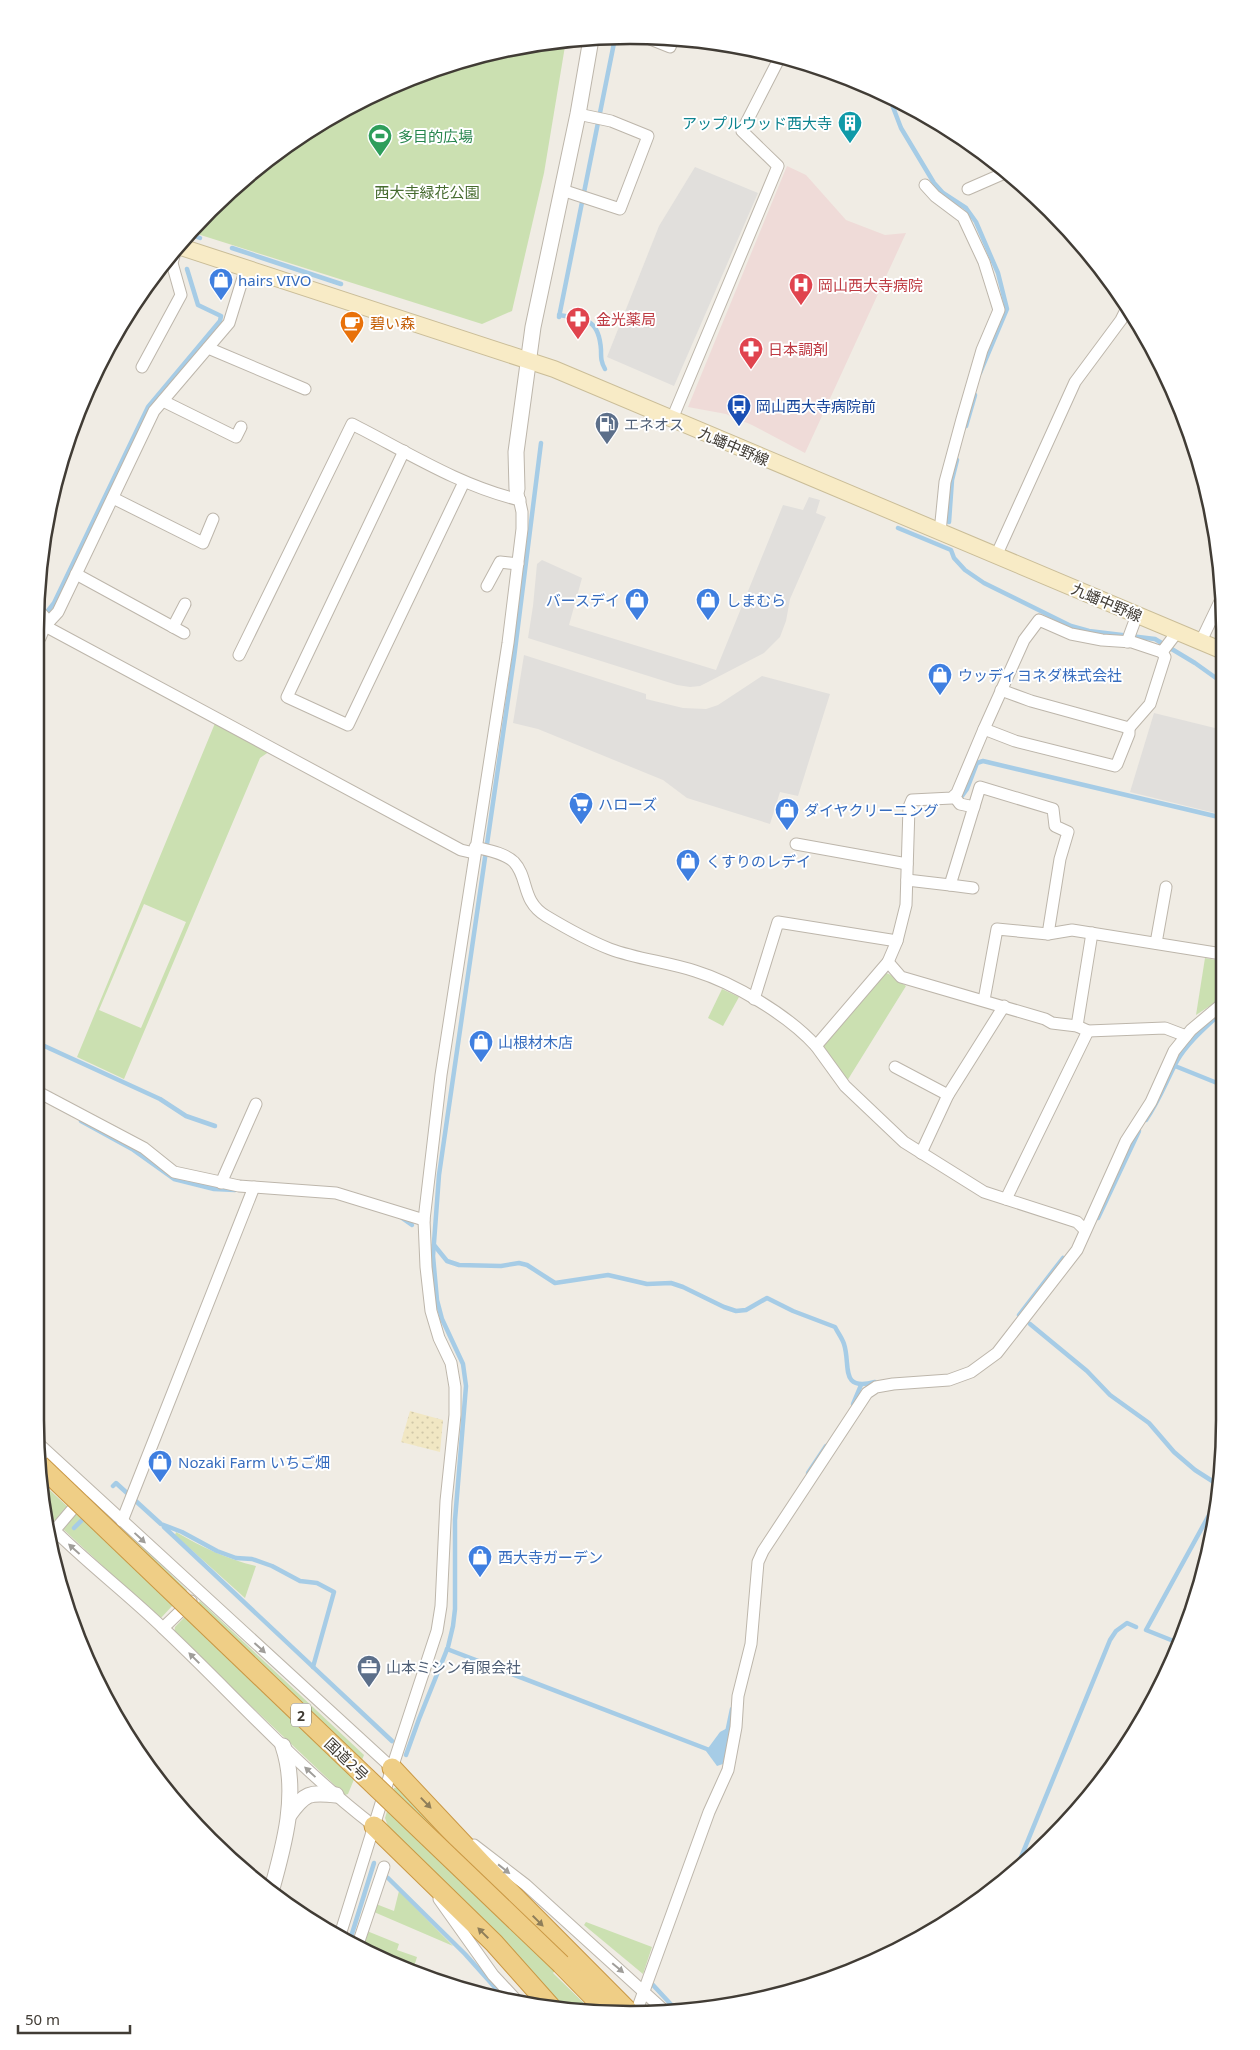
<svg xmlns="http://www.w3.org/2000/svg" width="1260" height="2050" font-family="'Noto Sans','Noto Sans JP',sans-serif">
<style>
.medical{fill:#efdbd8}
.green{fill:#cbe0b1;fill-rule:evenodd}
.sand{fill:url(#sand-dots)}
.parking{fill:#e1dfdc}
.water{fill:#a6cce6}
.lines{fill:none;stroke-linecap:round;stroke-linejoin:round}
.stream{stroke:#a6cce6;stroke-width:4.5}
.minor-casing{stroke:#bdb6ab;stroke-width:13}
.tertiary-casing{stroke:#bdb6ab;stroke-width:17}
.secondary-casing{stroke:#cabd98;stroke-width:18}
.trunk-casing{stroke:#ca9844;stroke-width:21}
.minor{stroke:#fff;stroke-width:11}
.tertiary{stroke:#fff;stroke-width:15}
.secondary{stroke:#f8ebc6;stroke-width:16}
.trunk{stroke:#efce86;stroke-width:19}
.trunk-bridge-casing{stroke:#ca9844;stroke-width:21;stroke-linecap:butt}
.trunk-bridge{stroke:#efce86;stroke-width:19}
.oneway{fill:#a09e9a}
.oneway2{fill:#8f7e59}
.labels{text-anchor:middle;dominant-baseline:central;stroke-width:4;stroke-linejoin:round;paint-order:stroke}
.shield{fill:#fff;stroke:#7a7672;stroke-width:1}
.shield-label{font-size:14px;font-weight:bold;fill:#413c35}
.culture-label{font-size:15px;fill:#0d838f;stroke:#fff;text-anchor:end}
.leisure-label{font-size:15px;fill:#27864d;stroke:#fff;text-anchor:start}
.park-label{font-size:15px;fill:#466b2f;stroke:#fff}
.shop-label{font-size:15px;fill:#366cbe;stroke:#fff;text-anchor:start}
.health-label{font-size:15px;fill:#be3a42;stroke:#fff;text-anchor:start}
.food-label{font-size:15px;fill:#c56008;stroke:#fff;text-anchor:start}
.transit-label{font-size:15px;fill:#164399;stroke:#fff;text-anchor:start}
.service-label{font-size:15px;fill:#4e5e75;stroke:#fff;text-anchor:start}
.street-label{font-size:15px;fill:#413c35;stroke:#fff}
.rim{fill:none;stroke:#413c35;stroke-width:2.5}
</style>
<defs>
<pattern id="sand-dots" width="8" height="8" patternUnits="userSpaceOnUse" patternTransform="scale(1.25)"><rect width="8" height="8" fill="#f1e7c3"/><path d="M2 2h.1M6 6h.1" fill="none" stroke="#d0c7a8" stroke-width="1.8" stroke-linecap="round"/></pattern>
</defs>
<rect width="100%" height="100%" fill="#f0ece4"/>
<path class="medical" d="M787 166 806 175 846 220 885 235 906 233 805 453 752 425 726 414 688 407Z"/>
<g class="green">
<path d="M552 40H566L544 173 512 311 482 324 191 232 237 183 332 115 438 67Z"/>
<path d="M218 716 273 749 260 758 124 1079 77 1057ZM144 904 186 922 141 1028 99 1010Z"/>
<path d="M1205 958 1222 961V998L1196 1015Z"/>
<path d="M883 972C892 974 898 981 906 986L847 1081 821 1047Z"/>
<path d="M722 989 739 997 723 1026 708 1018Z"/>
<path d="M40 1481 70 1509 57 1522C40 1513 40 1498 40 1481Z"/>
<path d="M91 1497 187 1590 160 1619 64 1530V1527Z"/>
<path d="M176 1532C202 1547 226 1559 256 1566L245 1598 175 1535Z"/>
<path d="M200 1601 364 1755 348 1794 345 1795 174 1633 175 1627Z"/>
<path d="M399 1787 567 1956 553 1973 592 2011 564 2009 550 1998 389 1829 385 1818 394 1788Z"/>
<path d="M399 1891 453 1946 374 1912 376 1904 394 1911Z"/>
<path d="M586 1922 652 1947 643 1974 584 1925Z"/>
<path d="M367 1931 399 1944 397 1950 417 1957 413 1970 362 1946Z"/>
</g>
<path class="sand" d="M410 1411 443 1420 440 1452 401 1442Z"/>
<g class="parking">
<path d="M695 167 758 193 674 386 607 357 659 226Z"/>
<path d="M809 497 820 500 816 513 826 517 790 599 786 621 780 637 764 653 708 682 700 686 690 687 677 685 528 638 533 606 537 564 542 560 582 578 569 625 716 670 783 505 803 510Z"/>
<path d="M524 655 646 694V699L683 708 706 709 718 705 762 676 830 694 798 796 780 792 770 824 687 798 663 780 538 729 513 723Z"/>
<path d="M1154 713 1223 730V815L1130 792Z"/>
</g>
<path class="water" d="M731 1726 723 1764 717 1766 706 1751 720 1732Z"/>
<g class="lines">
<g class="stream">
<path d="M888 94 901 128 934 183 943 193 966 208 976 222 998 273 1007 309 980 373"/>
<path d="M189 234 200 238"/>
<path d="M232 248 341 284"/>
<path d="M559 315C586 319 599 319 601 350 601 358 601 362 605 369"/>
<path d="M559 317 615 38"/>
<path d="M966 426 975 395"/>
<path d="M949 522 952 480 957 460"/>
<path d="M898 528 951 550 954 558 965 570 984 583 1071 626 1089 631 1155 639 1195 663 1223 683"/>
<path d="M40 621 54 603 148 407 220 321 221 316 198 305 187 269"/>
<path d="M962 796 967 789 977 763 983 761 1223 818"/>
<path d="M40 1044 160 1099 186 1116 215 1126"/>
<path d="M1175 1066 1222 1085"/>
<path d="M1146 1120C1159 1101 1166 1082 1177 1061 1187 1043 1206 1027 1222 1012"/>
<path d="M81 1121 132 1149 174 1179 214 1189 235 1190"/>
<path d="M402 1218 412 1225"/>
<path d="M1098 1218 1139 1131"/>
<path d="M434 1245 447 1261 459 1265 501 1266 519 1263 527 1265 555 1283 608 1275 647 1284 671 1283 683 1287 724 1307 736 1311 746 1310 767 1298 793 1311 835 1327C838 1333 842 1338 844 1344 851 1365 839 1392 875 1382"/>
<path d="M1020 1316 1019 1315 1063 1258"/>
<path d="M1030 1324 1087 1371 1110 1395 1149 1423 1174 1452 1195 1470 1220 1486"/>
<path d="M853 1404 861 1385"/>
<path d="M808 1473 826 1446"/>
<path d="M113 1486 116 1483 161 1524 182 1532 217 1551 236 1558 252 1559 272 1566 300 1581 317 1583 334 1592 313 1667"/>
<path d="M164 1527 392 1741"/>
<path d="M74 1528 87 1515"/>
<path d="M55 1563 62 1573V1592"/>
<path d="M1181 1644 1146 1630 1220 1495"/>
<path d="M447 1649 712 1751"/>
<path d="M727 1733 732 1709"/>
<path d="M406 1755 419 1719 448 1647 453 1626 455 1609V1520L466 1386 463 1364 442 1319 437 1300 433 1256 439 1175 514 658 541 443"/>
<path d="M1017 1867 1110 1640 1116 1631 1127 1623 1136 1627"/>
<path d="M388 1878 465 1954 508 2002"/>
<path d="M350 1940 374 1863"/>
<path d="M653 1985 678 2012"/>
</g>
<defs>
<g id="minor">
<path d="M645 37 670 47 674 37"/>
<path d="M925 185 935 196 963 217 984 262 999 310 982 350 962 419 945 482 940 532"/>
<path d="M968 189 1007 172"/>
<path d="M562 190 620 209 648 136 611 121 578 114"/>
<path d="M208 348 305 389"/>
<path d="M142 367 181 295 172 263 176 249"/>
<path d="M163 401 236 437 241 427"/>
<path d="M672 419 778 166 742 131 781 55"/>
<path d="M404 451 287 697 348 725 464 482"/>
<path d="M113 498 203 543 213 519"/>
<path d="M996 556 1075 382 1121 320 1127 308"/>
<path d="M76 574 184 633"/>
<path d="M487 586 500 562 518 564"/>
<path d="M40 612 49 622"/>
<path d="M45 626 461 850 474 853"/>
<path d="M173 627 185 604"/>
<path d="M40 638 45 626 58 612 154 411 229 323 246 268"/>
<path d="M1201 641 1224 593"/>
<path d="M1127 642 1137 615"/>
<path d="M239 655 352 424C407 452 460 486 520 500"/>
<path d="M1001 690 1031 701 1129 728 1150 704 1165 657 1162 652"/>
<path d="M984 729 1015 741 1115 766 1117 764 1129 734V728"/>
<path d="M954 796 960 804 974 807"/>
<path d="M796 844 907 864"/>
<path d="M475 847C487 850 505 853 514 862 529 878 521 901 546 916 566 928 587 940 610 949 637 959 667 962 695 971 734 983 788 1015 816 1046"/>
<path d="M907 880 950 885 980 787 1053 809 1055 826 1068 832 1060 859 1048 934"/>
<path d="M950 885 973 888"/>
<path d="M1156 943 1166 887"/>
<path d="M888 962 901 977 1045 1019 1052 1023 1077 1026 1088 1031 1165 1028 1186 1036"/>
<path d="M754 999 778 922 897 941"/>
<path d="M984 1000 997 929 1048 934 1072 930 1222 954"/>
<path d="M1077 1026 1092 933"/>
<path d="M895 1067 948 1095"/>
<path d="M40 1093 144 1148 174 1172 239 1186 336 1193 424 1220"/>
<path d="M921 1153 948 1095 1004 1006"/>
<path d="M221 1183 256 1104"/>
<path d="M1006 1199 1088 1031"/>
<path d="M1085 1230 1077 1222 984 1192 904 1142 845 1086 816 1046 888 962 897 941 906 905 909 807 912 800 952 798 957 793 984 729 1024 640 1039 620 1071 634 1102 640 1132 642 1162 652 1178 631"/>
<path d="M40 1445 392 1768"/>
<path d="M122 1521 254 1187"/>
<path d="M46 1522C83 1560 126 1592 164 1629 234 1695 298 1768 374 1826"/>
<path d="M54 1531 82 1498"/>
<path d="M163 1628 191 1601"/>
<path d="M474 1845 526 1885 667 2013"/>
<path d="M439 1899 493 1975 520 2004"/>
<path d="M340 1935 392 1768 437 1631 441 1606 446 1501 455 1415V1387L451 1363 439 1338 431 1311 426 1267 424 1220 441 1075 508 643 522 529V512L517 489"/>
<path d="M358 1944 384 1867"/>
<path d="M637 2010 709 1812 728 1770 736 1727 738 1696 751 1644 758 1562 763 1551 867 1393 876 1387 893 1384 949 1380 971 1372 997 1353 1077 1250 1126 1141 1151 1102 1174 1051 1191 1030 1222 1004"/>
</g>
<g id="tertiary">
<path d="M517 489 516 452 533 327 578 114 591 39"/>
<path d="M289 1815C305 1793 309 1792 336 1795"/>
<path d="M271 1892C284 1846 299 1793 283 1746"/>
</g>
<path id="secondary" d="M178 246 554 369 1223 651"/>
<g id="trunk">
<path d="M392 1768 483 1865 632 2015"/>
<path d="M374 1826 494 1943 551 2007"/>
<path d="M561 1964 609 2013"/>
</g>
</defs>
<use href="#minor" class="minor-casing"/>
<use href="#tertiary" class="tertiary-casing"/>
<use href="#secondary" class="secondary-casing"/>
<use href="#trunk" class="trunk-casing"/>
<use href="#minor" class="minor"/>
<use href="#tertiary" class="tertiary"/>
<use href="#secondary" class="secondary"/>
<use href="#trunk" class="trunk"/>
<defs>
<path id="trunk-bridge" d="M40 1465 561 1964"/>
</defs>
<use href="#trunk-bridge" class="trunk-bridge-casing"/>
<use href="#trunk-bridge" class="trunk-bridge"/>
</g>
<defs><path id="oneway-solid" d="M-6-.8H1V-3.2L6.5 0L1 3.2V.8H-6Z" transform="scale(1.25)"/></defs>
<g class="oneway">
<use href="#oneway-solid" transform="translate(140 1538) rotate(43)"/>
<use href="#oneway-solid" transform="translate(74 1549) rotate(-138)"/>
<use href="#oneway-solid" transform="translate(260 1648) rotate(42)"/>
<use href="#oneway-solid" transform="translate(194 1658) rotate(-135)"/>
<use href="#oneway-solid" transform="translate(310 1772) rotate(-137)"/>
<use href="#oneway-solid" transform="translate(504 1869) rotate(38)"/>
<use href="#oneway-solid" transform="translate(618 1968) rotate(40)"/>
</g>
<g class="oneway2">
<use href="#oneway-solid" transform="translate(426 1803) rotate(46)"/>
<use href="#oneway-solid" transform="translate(538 1921) rotate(45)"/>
<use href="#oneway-solid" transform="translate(483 1933) rotate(-135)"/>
</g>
<defs>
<symbol id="building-pin" viewBox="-11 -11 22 30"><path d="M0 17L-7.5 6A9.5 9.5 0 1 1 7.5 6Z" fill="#0f9aa8" stroke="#fff"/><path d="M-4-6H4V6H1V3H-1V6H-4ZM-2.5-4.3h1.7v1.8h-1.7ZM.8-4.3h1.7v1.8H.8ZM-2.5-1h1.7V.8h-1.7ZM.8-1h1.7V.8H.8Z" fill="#fff"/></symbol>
<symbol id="stadium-pin" viewBox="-11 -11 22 30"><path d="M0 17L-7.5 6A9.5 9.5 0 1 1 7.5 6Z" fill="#2e9e5b" stroke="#fff"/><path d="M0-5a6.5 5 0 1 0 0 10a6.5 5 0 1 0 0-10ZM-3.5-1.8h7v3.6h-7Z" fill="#fff"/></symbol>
<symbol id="shop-pin" viewBox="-11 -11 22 30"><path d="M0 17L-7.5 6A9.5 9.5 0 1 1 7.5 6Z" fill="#3f7fe0" stroke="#fff"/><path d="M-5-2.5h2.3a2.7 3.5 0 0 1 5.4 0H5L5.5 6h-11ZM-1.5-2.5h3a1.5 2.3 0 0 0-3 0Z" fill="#fff"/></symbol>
<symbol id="hospital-pin" viewBox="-11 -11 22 30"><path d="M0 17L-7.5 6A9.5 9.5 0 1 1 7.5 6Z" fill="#e0444e" stroke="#fff"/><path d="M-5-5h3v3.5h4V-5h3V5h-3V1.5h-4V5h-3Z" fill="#fff"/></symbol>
<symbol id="pharmacy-pin" viewBox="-11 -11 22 30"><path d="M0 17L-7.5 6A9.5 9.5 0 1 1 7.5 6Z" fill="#e0444e" stroke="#fff"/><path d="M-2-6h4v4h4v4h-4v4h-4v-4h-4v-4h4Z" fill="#fff"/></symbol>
<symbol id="cafe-pin" viewBox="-11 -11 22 30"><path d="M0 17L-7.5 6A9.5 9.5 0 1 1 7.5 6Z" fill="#e8710a" stroke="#fff"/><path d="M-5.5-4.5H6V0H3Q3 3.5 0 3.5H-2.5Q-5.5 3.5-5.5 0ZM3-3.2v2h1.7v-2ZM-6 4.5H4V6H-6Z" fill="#fff"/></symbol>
<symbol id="bus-pin" viewBox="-11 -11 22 30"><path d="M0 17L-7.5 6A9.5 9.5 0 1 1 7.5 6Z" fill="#1a4fb4" stroke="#fff"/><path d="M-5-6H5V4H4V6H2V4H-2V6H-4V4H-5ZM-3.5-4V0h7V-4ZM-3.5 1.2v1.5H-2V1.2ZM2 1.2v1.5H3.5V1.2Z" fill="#fff"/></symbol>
<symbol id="fuel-pin" viewBox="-11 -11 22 30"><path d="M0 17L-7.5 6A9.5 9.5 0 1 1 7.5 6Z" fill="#5c6f8a" stroke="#fff"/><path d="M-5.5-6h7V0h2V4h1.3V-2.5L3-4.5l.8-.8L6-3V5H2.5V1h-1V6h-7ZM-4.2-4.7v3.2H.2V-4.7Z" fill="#fff"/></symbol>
<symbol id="supermarket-pin" viewBox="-11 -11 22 30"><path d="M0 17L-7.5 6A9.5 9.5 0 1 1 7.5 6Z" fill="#3f7fe0" stroke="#fff"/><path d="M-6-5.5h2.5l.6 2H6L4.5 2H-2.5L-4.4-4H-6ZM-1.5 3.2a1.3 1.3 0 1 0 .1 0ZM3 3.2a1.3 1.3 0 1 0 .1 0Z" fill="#fff"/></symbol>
<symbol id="office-pin" viewBox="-11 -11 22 30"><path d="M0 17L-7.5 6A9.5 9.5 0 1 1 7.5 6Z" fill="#5c6f8a" stroke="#fff"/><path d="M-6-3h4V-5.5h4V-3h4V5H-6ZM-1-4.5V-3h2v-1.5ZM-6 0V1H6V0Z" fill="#fff"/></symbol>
</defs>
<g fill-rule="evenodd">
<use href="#building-pin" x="836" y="109" width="28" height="38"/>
<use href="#stadium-pin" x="366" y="122" width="28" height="38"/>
<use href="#shop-pin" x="207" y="266" width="28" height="38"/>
<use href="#hospital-pin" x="787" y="271" width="28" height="38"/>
<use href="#pharmacy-pin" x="564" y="305" width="28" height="38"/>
<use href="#cafe-pin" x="338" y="309" width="28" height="38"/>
<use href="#pharmacy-pin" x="737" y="335" width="28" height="38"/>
<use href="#bus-pin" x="725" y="392" width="28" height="38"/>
<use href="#fuel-pin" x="593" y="410" width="28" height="38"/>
<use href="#shop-pin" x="623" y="586" width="28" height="38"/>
<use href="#shop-pin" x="694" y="586" width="28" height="38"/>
<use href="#shop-pin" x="926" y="661" width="28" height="38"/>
<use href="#supermarket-pin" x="567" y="790" width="28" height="38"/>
<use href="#shop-pin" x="773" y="796" width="28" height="38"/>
<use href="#shop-pin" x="674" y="847" width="28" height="38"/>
<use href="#shop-pin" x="467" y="1028" width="28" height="38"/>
<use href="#shop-pin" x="146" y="1448" width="28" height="38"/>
<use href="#shop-pin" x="466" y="1543" width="28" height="38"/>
<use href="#office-pin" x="355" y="1653" width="28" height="38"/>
</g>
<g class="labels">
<rect class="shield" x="291" y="1703.5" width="20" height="23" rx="4"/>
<g class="shield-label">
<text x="301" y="1715">2</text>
</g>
<g class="culture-label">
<text x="832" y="123">アップルウッド西大寺</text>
</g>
<g class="leisure-label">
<text x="398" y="136">多目的広場</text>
</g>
<g class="park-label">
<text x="427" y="192">西大寺緑花公園</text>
</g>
<g class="shop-label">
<text x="238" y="280">hairs VIVO</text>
<text x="620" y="600" text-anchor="end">バースデイ</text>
<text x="726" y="600">しまむら</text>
<text x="958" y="675">ウッディヨネダ株式会社</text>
<text x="598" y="804">ハローズ</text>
<text x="804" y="810">ダイヤクリーニング</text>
<text x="706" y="861">くすりのレデイ</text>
<text x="498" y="1042">山根材木店</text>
<text x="178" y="1462">Nozaki Farm いちご畑</text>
<text x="498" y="1557">西大寺ガーデン</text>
</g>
<g class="health-label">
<text x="818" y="285">岡山西大寺病院</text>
<text x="596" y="319">金光薬局</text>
<text x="768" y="349">日本調剤</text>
</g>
<g class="food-label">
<text x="370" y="323">碧い森</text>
</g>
<g class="transit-label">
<text x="756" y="406">岡山西大寺病院前</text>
</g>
<g class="service-label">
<text x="624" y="424">エネオス</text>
<text x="386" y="1667">山本ミシン有限会社</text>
</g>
<g class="street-label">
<text transform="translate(734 446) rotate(23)">九蟠中野線</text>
<text transform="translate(1107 602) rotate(23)">九蟠中野線</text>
<text transform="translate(347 1759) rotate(44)">国道2号</text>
</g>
</g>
<path d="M0 0H1260V2050H0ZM630 44H630A586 586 0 0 1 1216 630V1420A586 586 0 0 1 630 2006H630A586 586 0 0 1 44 1420V630A586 586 0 0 1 630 44Z" fill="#fff" fill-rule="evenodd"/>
<path class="rim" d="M630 44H630A586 586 0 0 1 1216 630V1420A586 586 0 0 1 630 2006H630A586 586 0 0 1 44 1420V630A586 586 0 0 1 630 44Z"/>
<path d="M18 2025v8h112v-8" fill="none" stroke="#413c35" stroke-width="2.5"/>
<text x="25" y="2025" font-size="15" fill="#413c35" stroke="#ffffff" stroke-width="4" paint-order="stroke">50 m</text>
</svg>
